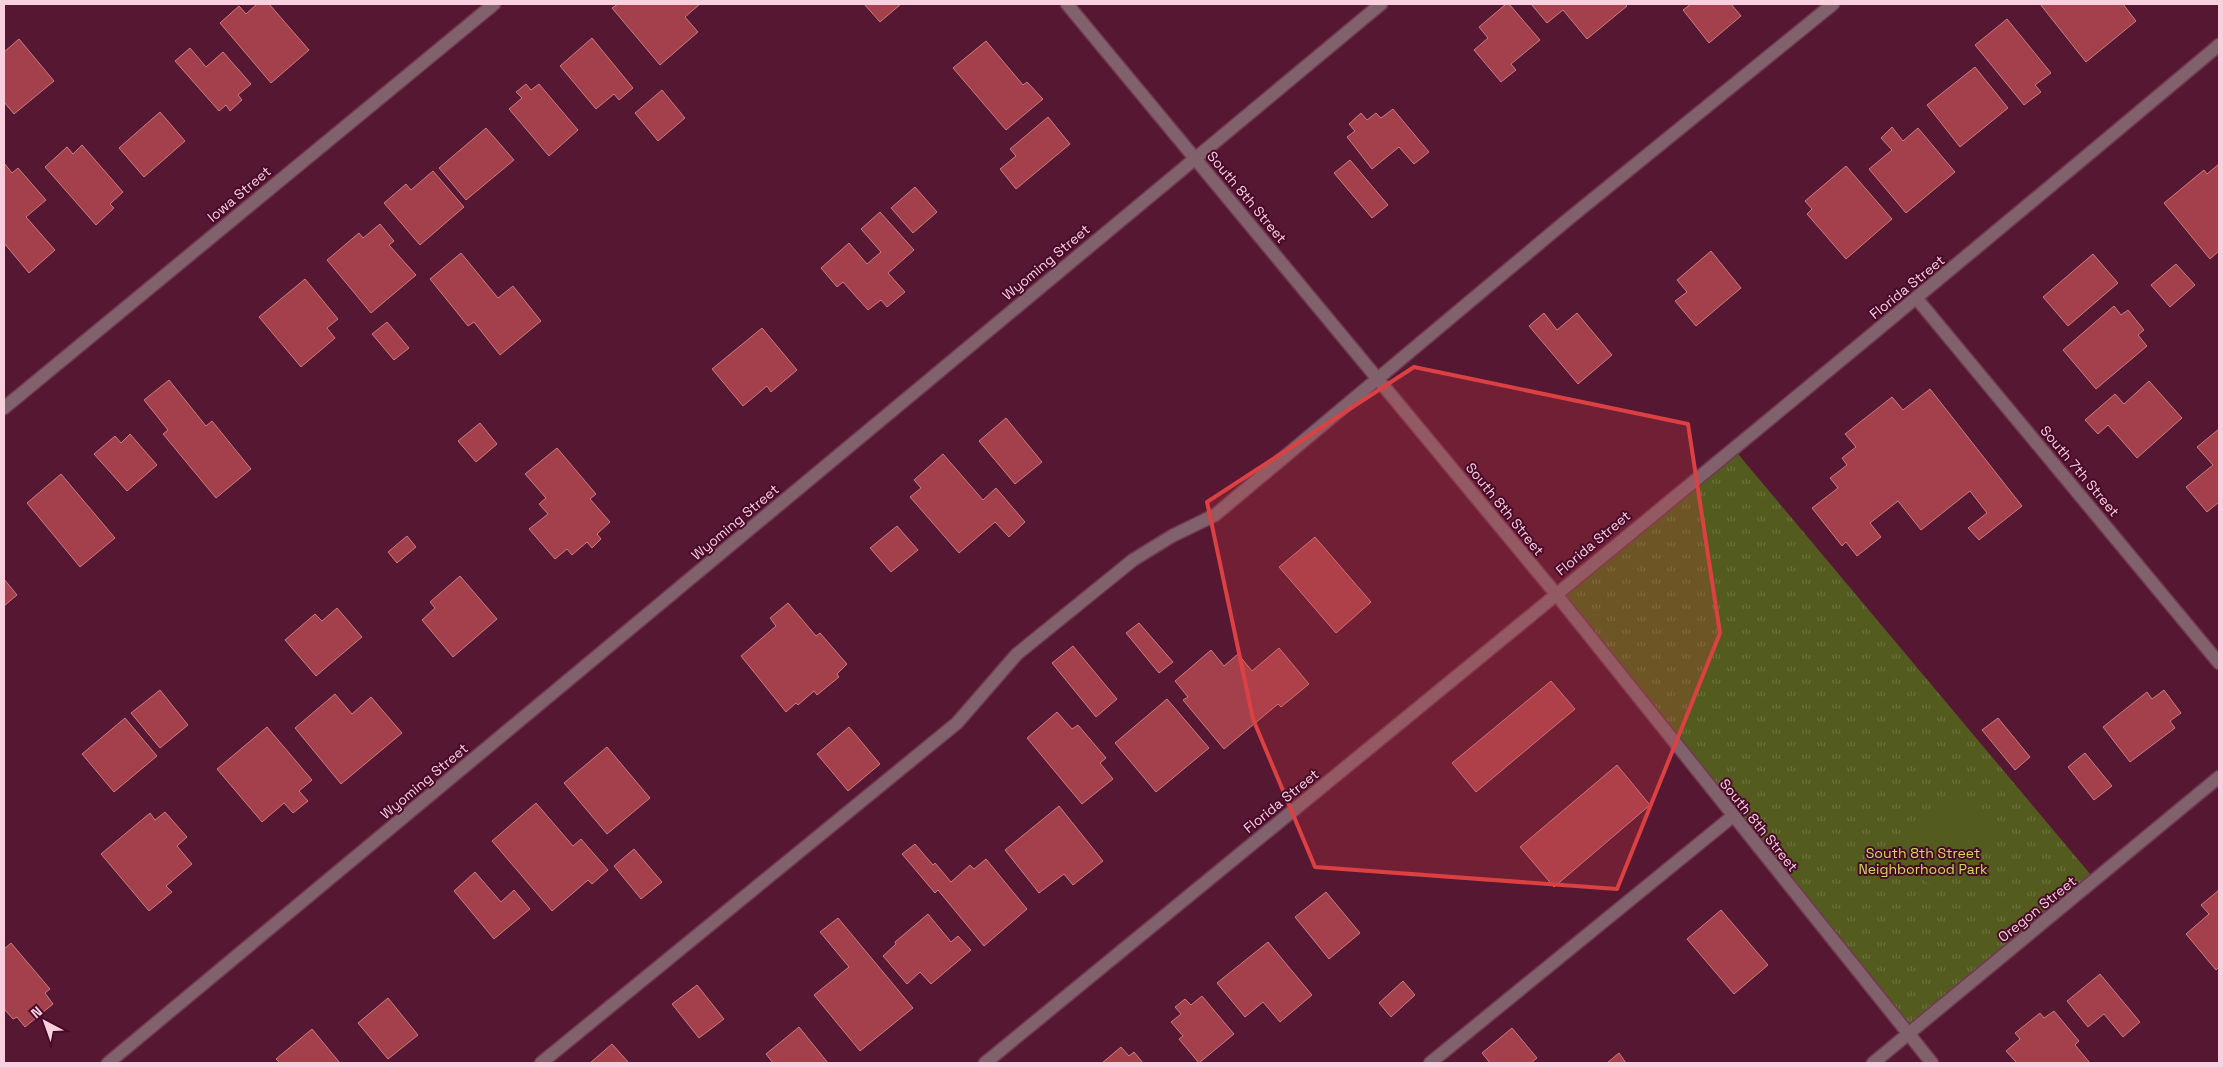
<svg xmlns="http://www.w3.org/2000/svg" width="2223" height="1067" font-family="'Space Grotesk',sans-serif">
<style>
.grass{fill:url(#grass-tufts)}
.pitch{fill:#535b1e}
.building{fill:#a4404b;stroke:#ca7d81}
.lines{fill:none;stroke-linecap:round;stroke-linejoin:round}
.service-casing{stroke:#733851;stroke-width:15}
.minor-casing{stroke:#733851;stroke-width:15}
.service{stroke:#81616c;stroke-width:12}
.minor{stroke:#81616c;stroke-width:12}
.marked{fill:#db4143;fill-opacity:0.2;stroke:#db4143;stroke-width:4;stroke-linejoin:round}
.labels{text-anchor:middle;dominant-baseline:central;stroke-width:4;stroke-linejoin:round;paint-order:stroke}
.street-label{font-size:14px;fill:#f9d1de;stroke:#490a29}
.park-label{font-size:14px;fill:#cbdf55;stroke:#490a29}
</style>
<defs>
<pattern id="grass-tufts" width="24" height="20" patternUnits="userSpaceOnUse" patternTransform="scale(1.25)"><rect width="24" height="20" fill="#535b1e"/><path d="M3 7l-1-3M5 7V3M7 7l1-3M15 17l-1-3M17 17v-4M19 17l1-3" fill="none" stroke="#6c723e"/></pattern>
</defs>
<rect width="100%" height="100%" fill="#551732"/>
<path class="grass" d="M1733 448 2096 881 1908 1034 1556 594Z"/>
<path class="pitch" d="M1961 794 1992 832 1928 884 1896 846Z"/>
<g class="building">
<path d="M257 4H269L309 50 271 83 220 23 239 6 246 14Z"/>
<path d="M618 4H700L685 17 698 32 660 65 612 8Z"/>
<path d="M864 4H901L880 22Z"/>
<path d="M1506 4H1509L1540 40 1511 64 1516 70 1501 82 1474 50 1488 38 1479 27Z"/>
<path d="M1531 4H1625L1627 6 1587 39 1563 10 1547 23Z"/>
<path d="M1691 4H1731L1741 16 1709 43 1683 10Z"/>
<path d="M2040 4H2123L2136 21 2086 62Z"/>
<path d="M2007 19 2051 73 2035 85 2041 92 2024 105 1975 45Z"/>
<path d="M592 38 633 88 619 100 614 94 596 109 560 66Z"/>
<path d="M19 39 54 81 14 114 4 102V52Z"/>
<path d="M986 41 1023 85 1027 82 1043 99 1006 130 953 68Z"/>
<path d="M190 48 206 67 223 52 251 84 238 95 242 100 230 111 226 105 219 111 175 61Z"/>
<path d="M1975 67 2008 108 1960 147 1927 105Z"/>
<path d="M526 84 531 90 539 84 578 130 549 156 509 109 522 98 516 92Z"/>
<path d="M662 90 685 118 658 141 635 113Z"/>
<path d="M1393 109 1429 152 1414 164 1399 147 1372 169 1347 137 1355 131 1349 124 1361 113 1367 120 1376 113 1381 118Z"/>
<path d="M160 112 185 141 144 177 119 148Z"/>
<path d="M1048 117 1070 144 1016 189 1000 169 1016 156 1010 149Z"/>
<path d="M1892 127 1903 141 1918 128 1955 172 1906 213 1869 169 1892 150 1881 138Z"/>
<path d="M486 128 514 160 466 200 439 168Z"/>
<path d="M82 145 123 192 110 204 114 208 96 225 45 167 67 147 73 154Z"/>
<path d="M1350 160 1388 205 1372 218 1334 173Z"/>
<path d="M4 163 12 173 18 168 46 200 26 217 55 250 29 273 4 243Z"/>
<path d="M2219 164V251L2210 259 2164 203 2204 170 2207 174Z"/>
<path d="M1846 166 1892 219 1846 259 1807 214 1812 209 1805 201Z"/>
<path d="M433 171 464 207 420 245 384 203 406 184 411 190Z"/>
<path d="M915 187 937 212 913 233 891 208Z"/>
<path d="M880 212 914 250 888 273 905 292 887 307 881 300 868 310 843 282 837 287 821 268 849 243 867 264 881 252 861 229Z"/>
<path d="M380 224 394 241 389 245 416 275 371 313 327 260 359 233 363 238Z"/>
<path d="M1711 251 1741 288 1696 326 1675 301 1687 292 1677 280Z"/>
<path d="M461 253 498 298 513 286 541 321 500 355 474 322 468 326 430 279Z"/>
<path d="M2093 254 2118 283 2068 326 2043 297Z"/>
<path d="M2176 264 2195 285 2170 307 2151 285Z"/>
<path d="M305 279 338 319 327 328 335 338 301 367 259 317Z"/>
<path d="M2114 306 2121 315 2128 310 2144 330 2138 335 2147 346 2096 389 2063 350Z"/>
<path d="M1544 313 1557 330 1577 313 1612 355 1578 384 1529 326Z"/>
<path d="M387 322 409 348 394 360 372 334Z"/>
<path d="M762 328 797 370 771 392 767 386 743 406 712 369Z"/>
<path d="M169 380 206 426 212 421 251 469 216 498 163 434 168 430 144 400Z"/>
<path d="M2149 381 2182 418 2137 458 2108 425 2098 434 2085 420 2115 394 2124 404Z"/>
<path d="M1930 389 2022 506 1979 540 1968 528 1987 513 1970 491 1921 530 1898 501 1870 523 1881 537 1857 556 1846 542 1842 546 1812 508 1838 488 1830 478 1847 465 1842 458 1856 447 1845 434 1892 397 1903 410Z"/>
<path d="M1006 418 1042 462 1015 484 979 441Z"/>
<path d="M480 423 497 444 476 462 458 441Z"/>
<path d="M2219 429V502L2207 512 2186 487 2213 465 2197 447Z"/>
<path d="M130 434 157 465 127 491 94 454 115 436 121 443Z"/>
<path d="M557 448 596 494 590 499 610 522 597 534 601 539 592 548 587 542 572 555 567 549 555 559 529 529 548 514 539 504 546 498 525 474Z"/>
<path d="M943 454 983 500 996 488 1025 522 1009 537 995 522 959 553 910 497 921 488 914 480Z"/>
<path d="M61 474 115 538 80 567 27 503Z"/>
<path d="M897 526 918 550 891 572 870 548Z"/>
<path d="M407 536 416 547 397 563 388 552Z"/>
<path d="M1315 537 1371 602 1336 633 1279 567Z"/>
<path d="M460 576 497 619 453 657 422 620 435 608 430 602Z"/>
<path d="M4 579 17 595 4 606Z"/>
<path d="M788 603 816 636 820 633 847 664 837 674 839 677 817 695 814 691 798 705 796 703 786 712 741 656 776 626 770 618Z"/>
<path d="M337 608 362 637 316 676 285 640 315 614 322 621Z"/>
<path d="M1139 623 1173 662 1159 673 1126 633Z"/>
<path d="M1073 646 1117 699 1096 717 1052 663Z"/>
<path d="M1279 648 1309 684 1281 707 1278 704 1224 749 1183 700 1188 697 1175 681 1211 650 1224 666 1238 654 1252 671Z"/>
<path d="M1551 681 1575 709 1476 792 1452 763Z"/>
<path d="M160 690 188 725 160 748 131 713Z"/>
<path d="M2164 690 2181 713 2170 721 2175 728 2130 762 2103 727 2147 692 2152 699Z"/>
<path d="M335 694 352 714 371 697 402 733 341 784 295 728Z"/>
<path d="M1167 699 1209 748 1156 792 1115 743Z"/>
<path d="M1057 712 1072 729 1078 725 1106 758 1100 763 1113 779 1082 804 1027 738Z"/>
<path d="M125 718 157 756 114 792 82 754Z"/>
<path d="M1998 718 2030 757 2015 770 1982 730Z"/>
<path d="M267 727 312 780 299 791 308 801 293 813 284 803 262 822 217 769Z"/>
<path d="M849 727 880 764 848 791 817 754Z"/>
<path d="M607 747 650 798 607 834 564 783Z"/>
<path d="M2085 753 2112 786 2094 800 2068 767Z"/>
<path d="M1617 765 1650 805 1554 887 1520 847Z"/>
<path d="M536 803 573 846 581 839 608 870 592 884 588 880 552 911 492 841Z"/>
<path d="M1059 806 1103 861 1073 885 1064 874 1039 893 1005 850Z"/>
<path d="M165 812 187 837 177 846 192 864 166 886 172 892 149 911 101 854 150 813 155 820Z"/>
<path d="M915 844 933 865 935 863 951 882 970 865 974 869 986 859 1027 909 984 946 938 890 935 893 902 854Z"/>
<path d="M634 849 662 882 641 899 614 866Z"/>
<path d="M475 872 501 902 514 890 530 909 494 939 454 891Z"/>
<path d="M2219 890V967L2216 970 2186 934 2209 914 2201 905Z"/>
<path d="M1326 892 1360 933 1329 959 1295 917Z"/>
<path d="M1721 910 1768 965 1734 994 1687 939Z"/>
<path d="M928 914 951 942 958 936 971 950 931 984 920 972 907 984 883 956 896 944 895 942Z"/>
<path d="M838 918 913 1008 860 1051 814 995 849 967 820 932Z"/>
<path d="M1268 942 1312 995 1280 1022 1263 1002 1245 1017 1217 983Z"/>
<path d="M11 943 50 989 45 993 53 1004 25 1027 17 1017 13 1019 4 1009V949Z"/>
<path d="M2100 974 2140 1022 2123 1037 2104 1014 2088 1027 2067 1001Z"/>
<path d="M1403 981 1415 995 1391 1017 1379 1003Z"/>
<path d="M697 985 724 1019 699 1038 672 1004Z"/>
<path d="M1202 996 1234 1034 1199 1063 1179 1039 1183 1036 1171 1022 1181 1014 1175 1007 1185 999 1191 1005Z"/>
<path d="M388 998 418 1035 388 1059 358 1023Z"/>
<path d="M2054 1011 2079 1041 2075 1045 2090 1063H2017L2006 1051 2020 1039 2015 1033 2040 1013 2044 1018Z"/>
<path d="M799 1027 828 1063H773L766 1054Z"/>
<path d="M1512 1028 1537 1058 1531 1063H1490L1482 1053Z"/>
<path d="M312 1029 340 1063H280L276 1059Z"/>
<path d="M612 1044 629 1063H590Z"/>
<path d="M1121 1047 1129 1056 1134 1052 1143 1063H1102Z"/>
<path d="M1619 1053 1626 1063H1607Z"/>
</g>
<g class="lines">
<defs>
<g id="service">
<path d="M541 1063 957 723 1017 654 1133 560 1172 536 1215 515 1566 221 1833 4"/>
<path d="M1430 1063 1733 816"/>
</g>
<g id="minor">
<path d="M1067 4 1556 594 1932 1063"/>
<path d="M1917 299 2219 663"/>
<path d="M4 408 494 4"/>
<path d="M108 1063 1381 4"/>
<path d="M985 1063C1397 725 1811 388 2219 45"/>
<path d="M1873 1063 2219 777"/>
</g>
</defs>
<use href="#service" class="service-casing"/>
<use href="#minor" class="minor-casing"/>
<use href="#service" class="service"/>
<use href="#minor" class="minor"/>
</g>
<path class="marked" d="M1414 367 1688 424 1720 633 1617 889 1315 867 1253 719 1207 502Z"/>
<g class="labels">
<g class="street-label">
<text transform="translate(239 194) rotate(-40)">Iowa Street</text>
<text transform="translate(1247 197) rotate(50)">South 8th Street</text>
<text transform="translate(1046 262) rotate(-40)">Wyoming Street</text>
<text transform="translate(1907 287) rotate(-39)">Florida Street</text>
<text transform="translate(2080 471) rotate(50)">South 7th Street</text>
<text transform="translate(1505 509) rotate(51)">South 8th Street</text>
<text transform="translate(735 522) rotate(-40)">Wyoming Street</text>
<text transform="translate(1593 543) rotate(-40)">Florida Street</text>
<text transform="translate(424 781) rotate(-40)">Wyoming Street</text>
<text transform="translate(1281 801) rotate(-39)">Florida Street</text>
<text transform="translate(1759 825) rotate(51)">South 8th Street</text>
<text transform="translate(2037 909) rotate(-39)">Oregon Street</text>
</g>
<g class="park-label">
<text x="1923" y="853">South 8th Street<tspan x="1923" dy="16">Neighborhood Park</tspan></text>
</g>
</g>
<rect width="2223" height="1067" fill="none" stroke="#f9d1de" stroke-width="10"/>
<g transform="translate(45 1022) rotate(319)" stroke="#490a29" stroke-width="4" paint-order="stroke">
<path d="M0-4L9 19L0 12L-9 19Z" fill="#f9d1de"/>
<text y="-8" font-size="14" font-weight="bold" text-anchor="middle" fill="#f9d1de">N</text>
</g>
</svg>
